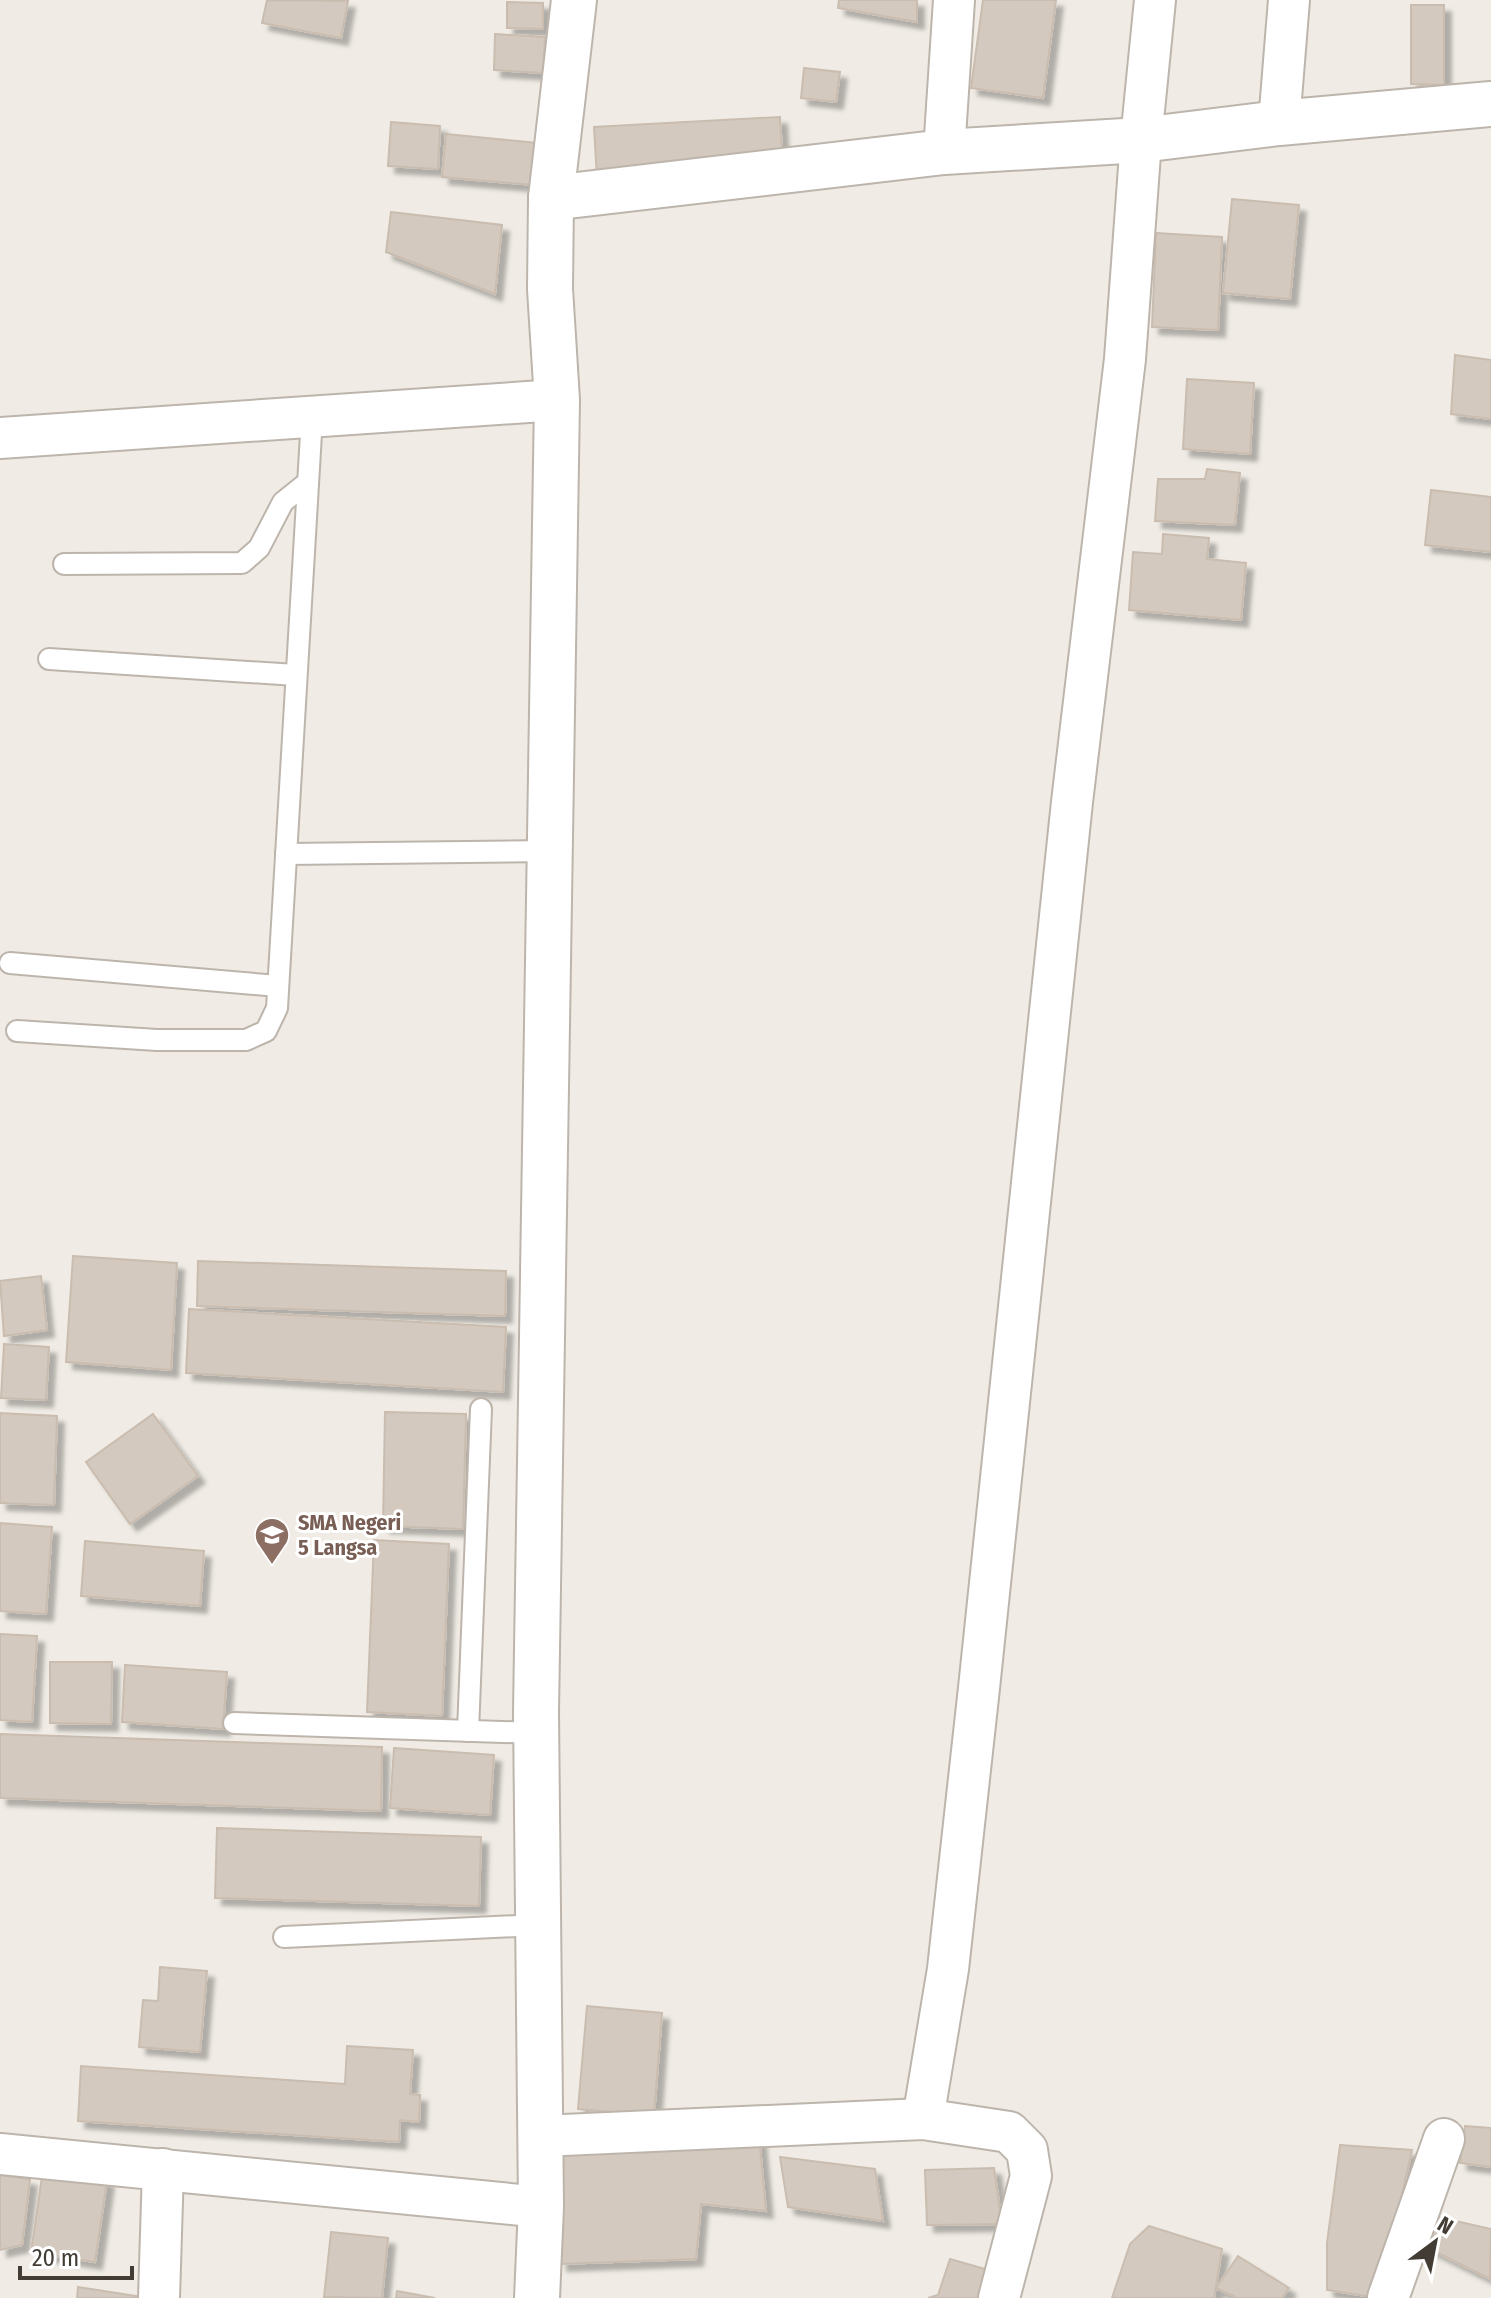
<svg xmlns="http://www.w3.org/2000/svg" width="1491" height="2298" font-family="'Fira Sans Condensed',sans-serif">
<style>
.building{fill:#d3c9be;stroke:#cabdb0;stroke-width:2;filter:url(#shadow)}
.lines{fill:none;stroke-linecap:round;stroke-linejoin:round}
.service-casing{stroke:#bdb5ac;stroke-width:24}
.minor-casing{stroke:#bdb5ac;stroke-width:44}
.tertiary-casing{stroke:#bdb5ac;stroke-width:48}
.service{stroke:#fff;stroke-width:20}
.minor{stroke:#fff;stroke-width:40}
.tertiary{stroke:#fff;stroke-width:44}
.labels{text-anchor:middle;dominant-baseline:central;stroke-width:6;stroke-linejoin:round;paint-order:stroke}
.education-label{font-size:22px;font-weight:bold;fill:#785e54;stroke:#fff;text-anchor:start}
</style>
<defs>
<filter id="shadow"><feDropShadow dx="7" dy="7" stdDeviation="2" flood-color="#0004"/></filter>
</defs>
<rect width="100%" height="100%" fill="#f0ece5"/>
<g class="building">
<path d="M267 0 348 1 341 38 262 23Z"/>
<path d="M839 0H917V22L838 8Z"/>
<path d="M983 0H1056L1043 98 971 88Z"/>
<path d="M507 2 543 3V29L507 28Z"/>
<path d="M1411 5H1444V85L1411 84Z"/>
<path d="M495 34 545 37 543 73 494 70Z"/>
<path d="M804 68 840 72 836 102 801 98Z"/>
<path d="M780 117 783 168 597 179 594 127Z"/>
<path d="M391 122 440 126 438 169 388 166Z"/>
<path d="M446 134 537 143 533 185 442 177Z"/>
<path d="M1232 199 1299 205 1290 299 1223 293Z"/>
<path d="M391 212 502 225 495 294 386 252Z"/>
<path d="M1156 233 1222 237 1218 330 1152 327Z"/>
<path d="M1455 355 1491 360V419L1451 414Z"/>
<path d="M1187 379 1254 383 1250 454 1183 449Z"/>
<path d="M1207 469 1240 473 1235 525 1155 521 1158 479H1205Z"/>
<path d="M1431 490 1491 497V552L1425 545Z"/>
<path d="M1163 534 1209 538 1207 559 1246 563 1241 620 1129 610 1133 552 1162 554Z"/>
<path d="M73 1256 177 1263 171 1370 66 1362Z"/>
<path d="M198 1261 506 1271 505 1316 197 1306Z"/>
<path d="M41 1276 47 1330 4 1336 0 1281Z"/>
<path d="M189 1309 506 1327 503 1392 186 1373Z"/>
<path d="M4 1344 49 1347 46 1400 1 1398Z"/>
<path d="M385 1412 466 1414 463 1529 383 1526Z"/>
<path d="M0 1413 57 1416 54 1505 0 1503Z"/>
<path d="M153 1414 198 1476 130 1524 86 1462Z"/>
<path d="M0 1523 52 1527 46 1614 0 1611Z"/>
<path d="M374 1540 449 1544 442 1716 367 1712Z"/>
<path d="M85 1541 204 1551 200 1606 81 1596Z"/>
<path d="M0 1634 37 1636 32 1722 0 1720Z"/>
<path d="M50 1662H112L111 1724 50 1723Z"/>
<path d="M125 1665 227 1672 223 1729 122 1722Z"/>
<path d="M0 1734 382 1747 381 1811 0 1798Z"/>
<path d="M394 1748 494 1755 490 1815 390 1808Z"/>
<path d="M217 1828 481 1837 479 1906 215 1898Z"/>
<path d="M160 1967 207 1971 200 2052 139 2047 143 2000 158 2001Z"/>
<path d="M587 2006 662 2013 654 2116 578 2109Z"/>
<path d="M347 2046 413 2050 410 2094 420 2095 419 2122 400 2120 399 2142 78 2121 81 2066 345 2084Z"/>
<path d="M1465 2126 1491 2128V2167L1460 2163Z"/>
<path d="M759 2136 766 2211 701 2204 696 2259 560 2264 561 2142Z"/>
<path d="M1340 2145 1412 2150 1379 2298 1327 2290V2243Z"/>
<path d="M780 2157 875 2169 883 2221 788 2207Z"/>
<path d="M994 2168 1002 2224 927 2225 925 2170Z"/>
<path d="M43 2170 107 2180 95 2262 31 2252Z"/>
<path d="M0 2175 30 2179 22 2245 0 2250Z"/>
<path d="M1438 2217 1491 2229 1490 2279 1422 2245Z"/>
<path d="M1149 2226 1222 2249 1214 2298H1112L1130 2244Z"/>
<path d="M331 2232 388 2238 382 2298 324 2297Z"/>
<path d="M1238 2256 1289 2288 1282 2298H1238L1216 2288Z"/>
<path d="M950 2259 985 2269 979 2298H928L938 2295Z"/>
<path d="M78 2287 149 2298H77Z"/>
<path d="M397 2291 435 2298H396Z"/>
</g>
<g class="lines">
<defs>
<g id="service">
<path d="M64 564 242 563 259 548 283 502 308 482"/>
<path d="M49 659 296 675"/>
<path d="M286 854 548 851"/>
<path d="M10 963 278 986"/>
<path d="M17 1031 157 1040H246L266 1031 277 1008 312 417"/>
<path d="M234 1723 536 1733"/>
<path d="M468 1731 481 1409"/>
<path d="M284 1937 538 1925"/>
</g>
<g id="minor">
<path d="M1279 123 1289 0"/>
<path d="M944 152 954 0"/>
<path d="M0 438 557 400"/>
<path d="M923 2119 948 1969 979 1688 1072 802 1125 359 1141 140 1155 0"/>
<path d="M541 2136 923 2119 1009 2132 1027 2150 1031 2176 999 2298"/>
<path d="M0 2154 541 2207"/>
<path d="M159 2298 163 2169"/>
<path d="M1388 2298 1444 2139"/>
</g>
<g id="tertiary">
<path d="M551 198 944 152 1141 140 1279 123 1491 104"/>
<path d="M537 2298 541 2207 536 1712 557 400 550 289 551 198 574 0"/>
</g>
</defs>
<use href="#service" class="service-casing"/>
<use href="#minor" class="minor-casing"/>
<use href="#tertiary" class="tertiary-casing"/>
<use href="#service" class="service"/>
<use href="#minor" class="minor"/>
<use href="#tertiary" class="tertiary"/>
</g>
<defs>
<symbol id="school-pin" viewBox="-11 -11 22 30"><path d="M0 17L-7.5 6A9.5 9.5 0 1 1 7.5 6Z" fill="#8d6e63" stroke="#fff"/><path d="M0-5L7-2L0 1L-7-2ZM-4 1L0 2.5L4 1V4Q0 6-4 4Z" fill="#fff"/></symbol>
</defs>
<g fill-rule="evenodd">
<use href="#school-pin" x="252" y="1515" width="40" height="54"/>
</g>
<g class="labels">
<g class="education-label">
<text x="298" y="1522">SMA Negeri<tspan x="298" dy="25">5 Langsa</tspan></text>
</g>
</g>
<g transform="translate(1435 2242) rotate(32)" stroke="#ffffff" stroke-width="6" paint-order="stroke">
<path d="M0-6L14 30L0 20L-14 30Z" fill="#423c35"/>
<text y="-12" font-size="22" font-weight="bold" text-anchor="middle" fill="#423c35">N</text>
</g>
<path d="M20 2266v12h112v-12" fill="none" stroke="#423c35" stroke-width="4"/>
<text x="32" y="2266" font-size="24" fill="#423c35" stroke="#ffffff" stroke-width="6" paint-order="stroke">20 m</text>
</svg>
